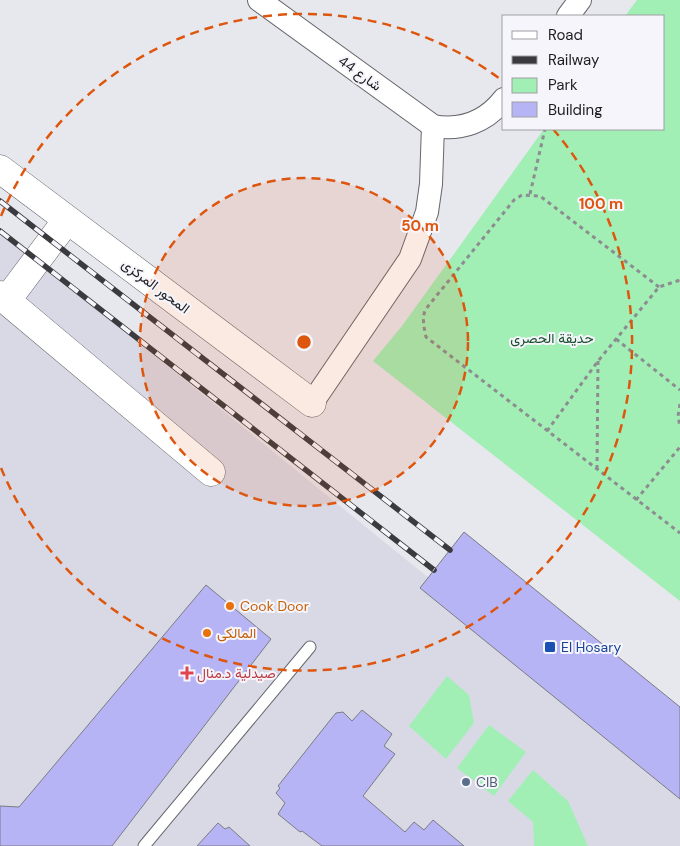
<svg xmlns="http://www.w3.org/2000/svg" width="680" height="846" font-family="'DM Sans',Vazirmatn,sans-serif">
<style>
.built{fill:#d9d9e6}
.green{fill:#a1efb5}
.building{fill:#b7b4f5;stroke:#7b7b81}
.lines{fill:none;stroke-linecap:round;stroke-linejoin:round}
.service-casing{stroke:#66666b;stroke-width:13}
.minor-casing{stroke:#66666b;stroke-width:24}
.secondary-casing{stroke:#66666b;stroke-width:29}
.path{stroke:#8c8c91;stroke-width:3;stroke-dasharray:4 4;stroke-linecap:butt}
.service{stroke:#fff;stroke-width:11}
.minor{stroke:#fff;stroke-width:22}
.secondary{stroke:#fff;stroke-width:28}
.rail-casing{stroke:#3b3b3f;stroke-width:5.5}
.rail{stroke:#f5f5fb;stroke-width:4;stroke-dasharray:11;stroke-linecap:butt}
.ring{fill:none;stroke:#de560d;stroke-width:2.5;stroke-dasharray:9 6}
.food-dot{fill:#e8710a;stroke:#f5f5fb;stroke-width:2}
.transit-dot{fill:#1a4fb4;stroke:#f5f5fb;stroke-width:2}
.health-dot{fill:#e0444e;stroke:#f5f5fb;stroke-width:2}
.service-dot{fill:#5c6f8a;stroke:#f5f5fb;stroke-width:2}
.labels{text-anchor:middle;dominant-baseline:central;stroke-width:4;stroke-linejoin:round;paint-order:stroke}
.street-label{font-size:14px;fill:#1d1d20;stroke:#f5f5fb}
.park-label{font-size:14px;fill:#18512c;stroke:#f5f5fb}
.food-label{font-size:14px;fill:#c56008;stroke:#f5f5fb;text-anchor:start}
.transit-label{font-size:14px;fill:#164399;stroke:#f5f5fb;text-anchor:start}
.health-label{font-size:14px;fill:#be3a42;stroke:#f5f5fb;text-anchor:start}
.service-label{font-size:14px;fill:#4e5e75;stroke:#f5f5fb;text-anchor:start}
.centre{fill:#de560d;stroke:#f5f5fb;stroke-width:2.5}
.ring-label{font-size:15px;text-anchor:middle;font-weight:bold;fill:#de560d;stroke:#f5f5fb;stroke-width:4;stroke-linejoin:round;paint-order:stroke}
</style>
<rect width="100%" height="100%" fill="#e7e7ee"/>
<path class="built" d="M0 230 680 782V846H0Z"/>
<g class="green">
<path d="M637 0H680V601L373 361 402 326 544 129H664V16H625Z"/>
<path d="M447 676 469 695 474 723 446 759 409 726Z"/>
<path d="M489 725 526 752 494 796 457 768Z"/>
<path d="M533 770 568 801 588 846H534L533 822 508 801Z"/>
</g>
<g class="building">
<path d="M464 532 680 707V799L420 588Z"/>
<path d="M206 585 271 639 112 846H0V806L19 807Z"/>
<path d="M362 710 392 734 384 746 395 754 363 796 405 832 414 822 424 830 433 820 464 846H322L302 831 300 832 278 814 285 803 276 793 280 788 278 786 331 719 336 713 343 712 352 721Z"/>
<path d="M218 823 225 829 229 827 250 846H197Z"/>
</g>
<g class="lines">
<defs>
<path id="service" d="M144 846 310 647"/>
<g id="minor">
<path d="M259 0 433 126C461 131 486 122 504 99"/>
<path d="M568 16 580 0"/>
<path d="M312 403 410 259 427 212 431 184 433 126"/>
</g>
<g id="secondary">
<path d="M0 169 312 403"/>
<path d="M0 295 211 472"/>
<path d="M7 300 67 220"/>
</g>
</defs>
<use href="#service" class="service-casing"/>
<use href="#minor" class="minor-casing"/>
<use href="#secondary" class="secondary-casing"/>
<g class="path">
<path d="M530 194 545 129"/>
<path d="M659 287 540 196 522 195 514 200 425 310C422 320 424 327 426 337L680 533"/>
<path d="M616 339 680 390"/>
<path d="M680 404 678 416 680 427"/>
<path d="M547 431 598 361 659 287 680 280"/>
<path d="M597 469 598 361"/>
<path d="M636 500 680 447"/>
</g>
<use href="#service" class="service"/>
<use href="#minor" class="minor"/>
<use href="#secondary" class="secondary"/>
<defs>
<g id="rail">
<path d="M0 201 450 550"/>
<path d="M0 231 434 570"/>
</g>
</defs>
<use href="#rail" class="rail-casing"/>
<use href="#rail" class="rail"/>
</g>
<circle cx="304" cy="342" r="164" fill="#de560d" fill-opacity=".12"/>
<g class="ring">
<circle cx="304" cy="342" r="164"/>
<path d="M1 216A328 328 0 0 1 504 82M553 129A328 328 0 1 1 1 468"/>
</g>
<g class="food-dot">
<circle cx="230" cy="606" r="5"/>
<circle cx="207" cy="633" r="5"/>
</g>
<rect class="transit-dot" x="544" y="641" width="12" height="12" rx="2.5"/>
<path class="health-dot" d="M184.5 665.5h5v5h5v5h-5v5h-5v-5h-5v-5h5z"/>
<circle class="service-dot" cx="466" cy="782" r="5"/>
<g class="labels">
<g class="street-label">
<text transform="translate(360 73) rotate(36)">شارع 44</text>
<text transform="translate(156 286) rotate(37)">المحور المركزى</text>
</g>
<g class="park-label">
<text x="552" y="338">حديقة الحصرى</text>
</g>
<g class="food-label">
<text x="240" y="606">Cook Door</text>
<text x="217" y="633">المالكى</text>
</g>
<g class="transit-label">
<text x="561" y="647">El Hosary</text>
</g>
<g class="health-label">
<text x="197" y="673">صيدلية د.منال</text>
</g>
<g class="service-label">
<text x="476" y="782">CIB</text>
</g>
</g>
<circle cx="304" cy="342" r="8" class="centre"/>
<g class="ring-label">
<text x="601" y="209">100 m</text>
<text x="420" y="231">50 m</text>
</g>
<rect x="502" y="15" width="162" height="115" fill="#f5f5fb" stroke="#9f9fa3"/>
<rect x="512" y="31" width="25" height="8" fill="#ffffff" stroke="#9f9fa3"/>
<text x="548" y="40" font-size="15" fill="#1d1d20">Road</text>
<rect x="512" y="56" width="25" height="8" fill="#3b3b3f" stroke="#9f9fa3"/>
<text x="548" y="65" font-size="15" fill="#1d1d20">Railway</text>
<rect x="512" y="78" width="25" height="15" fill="#a1efb5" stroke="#9f9fa3"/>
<text x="548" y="90" font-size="15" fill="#1d1d20">Park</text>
<rect x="512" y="102" width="25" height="15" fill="#b7b4f5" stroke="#9f9fa3"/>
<text x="548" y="115" font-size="15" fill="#1d1d20">Building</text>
</svg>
